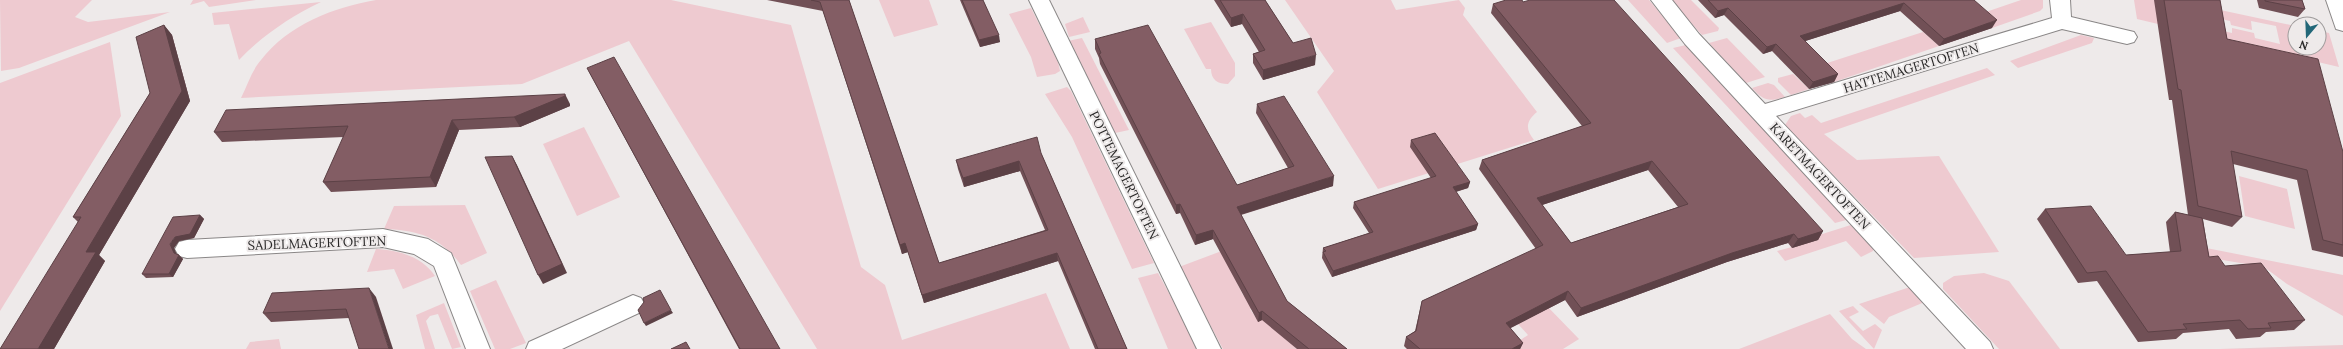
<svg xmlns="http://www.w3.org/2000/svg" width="2343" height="349" font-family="Lora,serif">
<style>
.green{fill:#eecad0}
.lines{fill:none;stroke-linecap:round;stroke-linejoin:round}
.minor-casing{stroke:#8a8787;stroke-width:2}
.minor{fill:#fff;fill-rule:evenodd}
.wall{fill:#715056;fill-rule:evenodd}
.shaded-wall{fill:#5c4146}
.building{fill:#835d64;stroke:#5c4146;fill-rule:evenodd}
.labels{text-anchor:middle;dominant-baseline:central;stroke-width:4;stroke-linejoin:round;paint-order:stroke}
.street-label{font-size:13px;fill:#292828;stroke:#eeeaea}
</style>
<rect width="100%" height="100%" fill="#eeeaea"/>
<g class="green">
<path d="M0 0H92L75 17 88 22 170 12 19 68 1 71Z"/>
<path d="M193 0H256L209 7 204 1 190 5Z"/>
<path d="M376 0H671L791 25 861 267 885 285 902 340 1046 293 1070 349H817L629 41 522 84 241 98C247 86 252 70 261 60 288 25 334 7 376 0Z"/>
<path d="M879 0H929L938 25 894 37Z"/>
<path d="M1285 0H1391L1396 10 1459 0 1465 8 1463 15 1537 112C1526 121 1525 129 1534 140L1378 189 1317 92 1334 71Z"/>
<path d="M1628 0H1649L1681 38 1667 43Z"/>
<path d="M1670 0H1691L1719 28 1718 31 1702 35Z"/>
<path d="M2021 0H2043V8L2040 11 1992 28 1977 15Z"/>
<path d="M2134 0H2155L2158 16 2232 33V28L2254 33 2255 38 2280 44 2276 26 2251 21 2252 30 2231 25 2230 21 2212 17 2211 8 2295 26V48H2319V31L2329 33 2339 67 2137 19Z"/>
<path d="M321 2C290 17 263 35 239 60L229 24 214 25 212 13Z"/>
<path d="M1031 8 1058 62 1060 71 1055 74 1037 77 1031 57 1009 14Z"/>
<path d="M1083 17 1090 32 1069 37 1065 24Z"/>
<path d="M1211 22 1235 63V76L1228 84C1218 84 1211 80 1211 69H1206L1184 29Z"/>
<path d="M1923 32 1939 46 1834 82 1818 66Z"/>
<path d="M2081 35 2094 38 2092 43 2018 68 2010 61Z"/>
<path d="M1082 38 1129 130 1115 133 1068 41Z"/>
<path d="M1727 38 1765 77 1746 83 1709 43Z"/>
<path d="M110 42 121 116 0 311V83Z"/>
<path d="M1686 45 1850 219 1835 223 1673 48Z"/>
<path d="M1987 68 1995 75 1824 134 1857 160 1939 156 1999 252 1914 258 1785 125 1791 116 1800 113 1805 118 1812 115 1821 123Z"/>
<path d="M1793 74 1809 89 1791 95 1778 82V78Z"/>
<path d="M1768 83 1774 85 1785 97C1768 102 1764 101 1752 88Z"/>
<path d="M1067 87 1071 91 1154 263 1132 269 1072 137 1045 94Z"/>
<path d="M584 127 620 197 577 216 543 144Z"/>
<path d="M2239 176 2287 189 2295 229 2245 216Z"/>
<path d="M465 205 487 253 461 265C441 237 417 230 384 229L394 206Z"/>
<path d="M1854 224 1874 247 1873 251 1861 257 1846 241 1785 261 1777 251 1818 240 1816 236Z"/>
<path d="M2176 242 2343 275V316L2287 284 2264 267 2181 253Z"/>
<path d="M376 249C397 250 422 256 435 276L403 289 394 269 367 272Z"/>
<path d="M1227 249 1245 279 1237 283 1243 295 1258 306 1250 309 1258 321 1264 318 1297 349H1223L1179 267Z"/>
<path d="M1158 273 1199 349H1168L1138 278Z"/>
<path d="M1984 273 2009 281 2060 349H1999L1943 289V283L1954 276Z"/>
<path d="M496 280 526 343 510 349H495L470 291Z"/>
<path d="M1910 287 1927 301 1889 317 1884 324 1859 304Z"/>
<path d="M444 303 461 347 452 349 438 314 430 316 426 321 435 349H425L416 315Z"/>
<path d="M1545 304 1579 339 1563 349H1517L1513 345 1528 335 1518 324Z"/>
<path d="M1853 306 1859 312 1849 317 1863 331 1875 324 1882 330 1874 349 1839 311Z"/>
<path d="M1830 314 1852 339 1866 349H1739Z"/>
<path d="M279 339 281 349H246L250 342Z"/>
<path d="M2343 345V349H2219Z"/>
</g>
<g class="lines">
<defs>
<g id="minor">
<path d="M1029 0H1049L1221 349H1197Z"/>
<path d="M1651 0H1672L1699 34 1765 104 2052 18 2050 0H2070L2071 17 2134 32 2137 37 2134 42 2127 44 2062 29 1776 116 1990 342 1993 349H1966L1685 44Z"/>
<path d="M2326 0H2343V31L2336 29Z"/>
<path d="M383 229 428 239 451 253 490 349H466L434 266 414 254 383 247 187 258 179 256 175 249 179 242 187 240Z"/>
<path d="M633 295 641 298 645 305 641 312 562 349H526L529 342Z"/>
</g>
</defs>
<use href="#minor" class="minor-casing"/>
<use href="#minor" class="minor"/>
</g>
<g class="wall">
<path d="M767 0H849L939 263 1045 230 1020 171 964 187 958 169 956 160 1041 153 1127 349H1095L1058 261 924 303 908 252 902 254 823 11Z"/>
<path d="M960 0H983L1000 42 980 47Z"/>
<path d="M1214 0H1265L1293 43 1315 65 1263 80 1253 63V54L1259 52 1242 24 1231 27Z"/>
<path d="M1698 0H1974L1992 28 1939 46 1900 11 1805 41 1838 74 1834 82 1809 89 1772 51 1763 54 1724 15 1715 18Z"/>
<path d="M2154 0H2220L2227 39 2343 152V257L2312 250 2297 180 2233 164 2242 217 2232 227 2203 219 2209 257 2225 266 2305 320 2294 330 2266 332 2260 337 2236 339 2229 329 2183 333 2176 339 2138 342 2097 281 2078 283 2037 219 2045 209 2126 255 2170 252 2166 222 2175 212 2188 215 2172 100H2169Z"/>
<path d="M2257 0H2302L2305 9 2298 17 2259 8Z"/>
<path d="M1493 4 1823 231 1818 240 1792 248 1788 243 1727 262 1577 317 1565 300 1510 328 1523 343 1520 349H1407L1404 346 1406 337 1415 331 1422 301 1536 249 1479 169 1482 160 1582 126 1491 13ZM1648 170 1678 207 1571 243 1542 205Z"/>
<path d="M164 25 172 35 190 101 99 255 105 261 54 349 78 222 73 217 150 93Z"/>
<path d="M1095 39 1237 185 1288 168 1256 113 1257 104 1333 186 1241 215 1287 301 1347 349H1297L1262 320 1258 322 1213 239 1195 245 1180 213 1176 214 1100 64 1099 58 1095 49Z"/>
<path d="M587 68 780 349H739Z"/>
<path d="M570 104V106L520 127 459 130 436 187 331 192 323 182 344 137 222 142 214 132Z"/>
<path d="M1411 140 1470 182 1468 188 1456 192 1478 224 1476 230 1332 277 1322 258 1323 248 1369 233 1353 208 1354 202 1431 178 1410 147Z"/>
<path d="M200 215 204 219 194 238 179 241 174 248 176 254 179 255 183 259 173 277 146 278 142 274Z"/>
<path d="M376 297 349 318 271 322 263 313Z"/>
</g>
<g class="shaded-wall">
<path d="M1904 3 1900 11 1796 44 1800 36Z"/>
<path d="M1728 8 1724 15 1715 18 1718 11Z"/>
<path d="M1243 14 1242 24 1231 27V18Z"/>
<path d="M1997 20 1992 28 1939 46 1944 39Z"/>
<path d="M164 25 172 35 190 101 99 255 105 261 54 349H38L86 252 182 91Z"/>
<path d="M999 35 1000 42 980 47 979 40Z"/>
<path d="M1776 44 1772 51 1763 54 1767 47Z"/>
<path d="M1316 55 1315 65 1263 80V70Z"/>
<path d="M1838 74 1834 82 1809 89 1813 82Z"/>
<path d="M565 94 570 104V106L520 127 514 117Z"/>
<path d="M452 120 459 130 436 187 430 177Z"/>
<path d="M512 156 517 165 567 273 543 284 538 275Z"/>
<path d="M1019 161 1020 171 964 187 963 178Z"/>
<path d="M1652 161 1648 170 1533 208 1537 198Z"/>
<path d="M1334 176 1333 186 1236 216 1237 207Z"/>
<path d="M1470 182 1468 188 1451 193 1453 187Z"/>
<path d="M1180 204V213L1176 214V205Z"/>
<path d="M200 215 204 219 194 238 179 241 174 248 178 257 174 253 170 244 175 237Z"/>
<path d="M1478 224 1476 230 1332 277 1333 271Z"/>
<path d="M1213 230V239L1195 245 1196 235Z"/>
<path d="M1823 231 1818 240 1792 248 1798 239Z"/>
<path d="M1794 234 1788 243 1727 262 1577 317 1581 308 1732 253Z"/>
<path d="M905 243 908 252 902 254 900 245Z"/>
<path d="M1057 253 1058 261 924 303 922 295Z"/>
<path d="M179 255 183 259 173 277 169 274Z"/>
<path d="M369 288 376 297 393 349H389Z"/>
<path d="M1568 291 1565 300 1503 332 1506 323Z"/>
<path d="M671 310 673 313 646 326 644 323Z"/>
<path d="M1262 311V320L1258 322 1259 313Z"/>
<path d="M1523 343 1520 349H1512Z"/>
</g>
<g class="building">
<path d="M811 0H849L939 263 1048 230 1019 161 963 178 956 160 1037 137 1041 153 1127 349H1098L1057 253 922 295 905 243 900 245 820 2Z"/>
<path d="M962 0H983L999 35 979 40Z"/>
<path d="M1220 0H1265L1293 43 1311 38 1316 55 1263 70 1253 54 1265 50 1243 14 1231 18Z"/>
<path d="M1506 0H1522L1523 2 1530 0H1614L1823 231 1798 239 1794 234 1732 253 1581 308 1568 291 1506 323 1523 343 1512 349H1420L1406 337 1416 331 1422 301 1543 245 1482 160 1591 123 1493 4ZM1652 161 1688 204 1571 243 1537 198Z"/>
<path d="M1708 0H1974L1997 20 1944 39 1904 3 1800 36 1838 74 1813 82 1776 44 1767 47 1728 8 1718 11Z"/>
<path d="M2164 0H2220L2227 39 2318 59 2343 152V245L2323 240 2307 170 2231 151 2242 217 2198 206 2181 90 2178 89Z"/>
<path d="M2265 0H2302L2305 9 2265 1Z"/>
<path d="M164 25 182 91 86 252H96L38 349H0L81 217H73L150 93 136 37Z"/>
<path d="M1148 25 1237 185 1294 166 1257 104 1284 96 1334 176 1237 207 1287 301 1347 349H1309L1262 311 1259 313 1213 230 1196 235 1180 204 1176 205 1099 54 1101 53 1095 39Z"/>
<path d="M614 57 780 349H740L587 68Z"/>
<path d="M565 94V96L514 117 452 120 430 177 323 182 348 126 214 132 226 110Z"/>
<path d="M1435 133 1470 182 1453 187 1478 224 1333 271 1323 252 1326 251 1323 248 1373 232 1354 202 1436 176 1411 140Z"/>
<path d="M512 156 562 264 538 275 485 157Z"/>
<path d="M2091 206 2126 255 2181 251 2175 212 2202 218 2209 257 2218 256 2225 266 2261 263 2305 320 2268 323 2271 328 2248 329 2240 320 2183 324 2187 329 2148 332 2106 271 2087 273 2045 209Z"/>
<path d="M200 215 190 234 175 237 170 244 174 253 179 255 169 274H142L173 217Z"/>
<path d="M369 288 389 349H359L346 309 263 313 272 293Z"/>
<path d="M660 290 671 310 644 323 638 310 644 302 643 298Z"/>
<path d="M686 342 690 349H671Z"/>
</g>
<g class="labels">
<g class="street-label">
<text transform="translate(1911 68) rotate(-17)">HATTEMAGERTOFTEN</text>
<text transform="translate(1124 175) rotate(64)">POTTEMAGERTOFTEN</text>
<text transform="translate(1820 176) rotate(47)">KARETMAGERTOFTEN</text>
<text transform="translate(317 243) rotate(-2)">SADELMAGERTOFTEN</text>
</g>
</g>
<g transform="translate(2307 36) rotate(199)"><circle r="19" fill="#eeeaea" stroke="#9f9c9c"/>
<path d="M0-3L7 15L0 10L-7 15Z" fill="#226778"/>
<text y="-6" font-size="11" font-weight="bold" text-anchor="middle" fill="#292828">N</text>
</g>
</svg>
